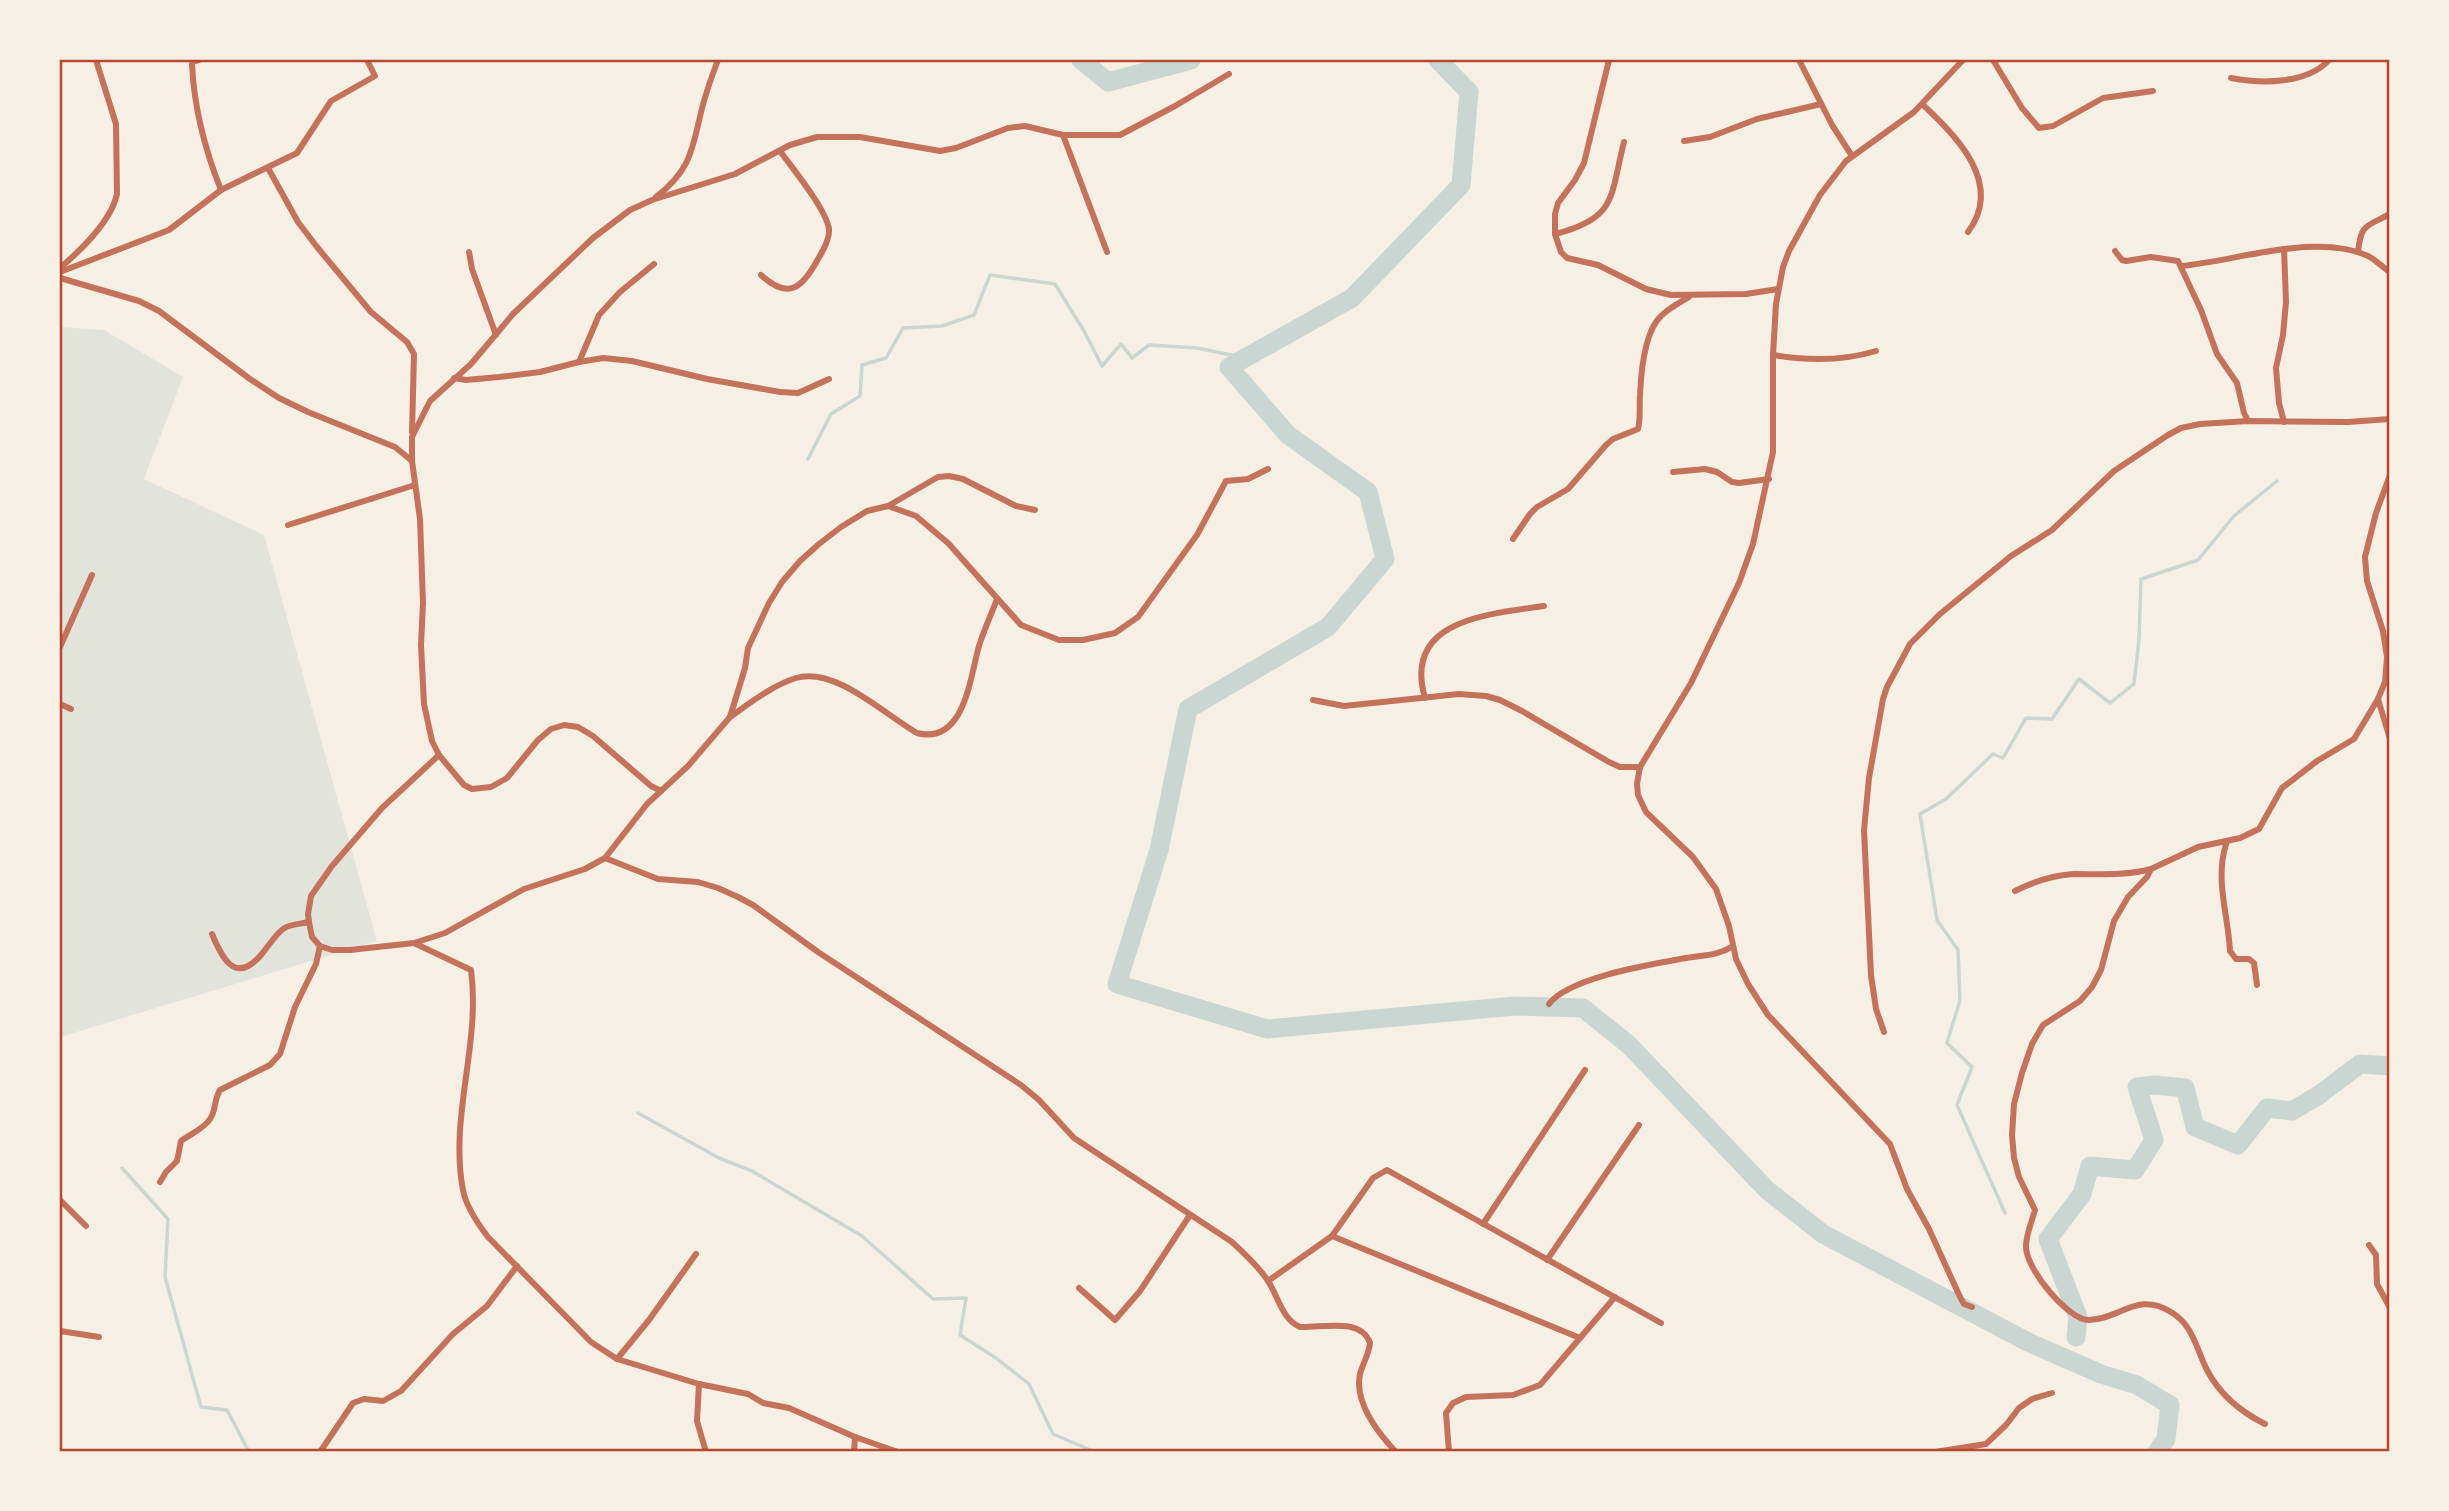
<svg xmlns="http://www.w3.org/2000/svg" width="2449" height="1511" font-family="Ubuntu,sans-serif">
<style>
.green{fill:#e2e4dc}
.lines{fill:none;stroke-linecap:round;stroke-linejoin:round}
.stream{stroke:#c9d6d2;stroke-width:3.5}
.river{stroke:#c9d6d2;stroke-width:19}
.minor{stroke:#c5725c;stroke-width:6}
.neatline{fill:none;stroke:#b5482f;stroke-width:2.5}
</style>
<rect width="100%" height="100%" fill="#f6efe4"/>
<path class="green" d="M60 327 104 330 183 377 144 479 264 535 377 941 60 1037Z"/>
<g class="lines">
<g class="stream">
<path d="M808 459 831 414 860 396 862 365 886 358 903 328 942 326 974 315 990 275 1055 284 1084 331 1102 366 1121 344 1132 358 1149 345 1197 348 1246 358"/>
<path d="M638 1113 719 1158 752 1171 862 1236 933 1299 966 1298 960 1335 996 1358 1029 1384 1053 1434 1095 1452"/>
<path d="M122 1168 168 1219 165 1277 201 1407 227 1410 249 1452"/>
<path d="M2005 1213 1957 1105 1972 1067 1947 1043 1960 1000 1958 950 1937 920 1920 814 1946 799 1993 754 2003 758 2026 718 2052 719 2079 679 2110 703 2134 684 2139 640 2141 579 2198 560 2234 516 2277 481"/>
</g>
<g class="river">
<path d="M1081 60 1108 82 1191 60"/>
<path d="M1438 60 1469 92 1461 185 1352 298 1229 367 1288 435 1368 492 1385 559 1328 627 1188 709 1159 850 1117 984 1267 1029 1515 1006 1583 1008 1629 1045 1767 1190 1823 1234 2028 1342 2101 1374 2137 1385 2170 1405 2166 1439 2157 1452"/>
<path d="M2076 1337 2078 1317 2048 1239 2082 1194 2090 1166 2135 1170 2154 1140 2137 1087 2155 1085 2185 1088 2195 1127 2238 1145 2267 1108 2292 1111 2319 1095 2360 1064 2390 1066"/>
</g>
<g class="minor">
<path d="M199 60 193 62 192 64C194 108 205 150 221 190"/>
<path d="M1609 60 1584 163 1575 180 1558 203 1555 214V234L1561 252 1567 258 1598 265 1646 289 1671 295 1746 294 1778 289"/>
<path d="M1799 60 1832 125 1852 156"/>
<path d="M1963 60 1914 112 1846 161 1820 195 1789 251 1783 267 1776 304 1773 355V452L1753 544 1739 583 1691 683 1640 767 1637 784 1638 795 1646 812 1693 857 1716 889 1729 926 1736 959 1748 984 1768 1015 1890 1144 1907 1189 1929 1229 1960 1297 1964 1304 1972 1307"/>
<path d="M1993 60 2022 108 2039 128 2053 126 2103 98 2153 91"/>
<path d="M2231 78C2262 84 2307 84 2329 60"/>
<path d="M1922 104C1957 136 2004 184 1968 232"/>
<path d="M1063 135 1107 252"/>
<path d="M1684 141 1710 137 1757 119 1821 104"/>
<path d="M268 168 298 222 317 247 371 312 407 342 414 354 412 432"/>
<path d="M656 197C695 167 692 144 704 101 708 87 713 73 718 60"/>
<path d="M1555 234C1618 218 1610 196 1624 142"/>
<path d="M2284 249 2286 302 2283 335 2276 368 2279 403 2284 422"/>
<path d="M2115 251 2122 260 2126 261 2151 257 2178 261 2201 310 2217 354 2237 383 2244 413 2248 421"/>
<path d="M469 252 472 269 496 335"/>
<path d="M2358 252C2361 223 2366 227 2390 214"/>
<path d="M2181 266C2236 261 2317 232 2368 256 2376 260 2382 267 2390 272"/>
<path d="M60 268C81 250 111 222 117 194L116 124 96 60"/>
<path d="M60 272 169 230 221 190 297 153 331 101 375 76 367 60"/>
<path d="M761 275C789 301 803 287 818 259 823 251 830 239 829 229 826 209 793 169 780 151"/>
<path d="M60 278 139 301 159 311 250 379 279 398 308 412 395 447 412 461"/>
<path d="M1773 355C1808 361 1843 361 1876 351"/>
<path d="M579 362 599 315 620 292 654 264"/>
<path d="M454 378 466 380 499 377 540 372 579 362 603 358 632 361 707 379 780 392 798 393 829 379"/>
<path d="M1673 472 1705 469 1717 472 1732 482 1739 483 1769 479"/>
<path d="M888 506 938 477 949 476 963 479 1016 506 1035 510"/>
<path d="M288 525 415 485"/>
<path d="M1513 539 1530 514 1537 507 1568 489 1606 445 1613 439 1638 429C1641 417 1639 407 1640 395 1641 373 1644 332 1661 316 1669 308 1679 303 1689 297"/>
<path d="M60 647 92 575"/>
<path d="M1425 698C1402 619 1490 614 1544 606"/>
<path d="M2378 699 2390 739"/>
<path d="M1313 700 1344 706 1459 694 1486 696 1500 700 1522 711 1609 762 1620 767H1640"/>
<path d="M60 704 71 709"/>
<path d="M730 717C750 703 773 685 796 678 835 666 885 715 917 733 965 745 970 677 979 646 984 630 991 615 997 599"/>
<path d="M439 755 382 808 332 866 311 896 308 914 309 922 312 937 320 946 332 950H350L414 943 445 933 524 889 585 869 605 858 647 804 688 766 730 717 745 668 748 648 769 603 782 582 800 561 819 544 841 527 867 511 888 506 916 516 948 543 1021 625 1059 640H1083L1115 633 1138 617 1197 535 1226 481 1248 479 1268 469"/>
<path d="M661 791 651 786 593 736 578 727 564 725 551 729 538 740 507 778 491 787 472 789 464 785 439 755 432 741 424 704 421 645 423 603 420 519 412 461V437L430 401 471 364 513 314 593 238 630 210 652 200 735 174 790 145 817 137H860L940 151 956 148 1008 128 1025 126 1063 135H1120L1175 106 1229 74"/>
<path d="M2227 841C2214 879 2228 912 2230 951L2236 959H2249L2254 963 2257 985"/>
<path d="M605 858 658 879 698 882 718 888 738 897 753 905 818 952 1021 1085 1039 1100 1074 1138 1232 1242C1244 1253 1256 1264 1266 1278 1278 1294 1281 1319 1300 1327 1322 1328 1361 1317 1370 1343 1369 1354 1363 1363 1360 1374 1354 1403 1377 1432 1396 1452"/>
<path d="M2015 891C2033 882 2053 875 2074 874 2100 874 2125 876 2151 869"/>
<path d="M212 934C222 958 235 985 261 955 268 947 274 936 283 929 290 924 300 924 309 922"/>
<path d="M414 943 471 970C481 1044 449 1117 463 1190 466 1207 478 1224 488 1237L591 1342 617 1359 699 1384 748 1394 763 1403 789 1408 855 1437 898 1452"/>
<path d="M1549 1004C1569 977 1653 964 1686 958 1703 955 1718 956 1733 946"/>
<path d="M1884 1032 1876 1009 1871 975 1864 830 1869 778 1883 699 1887 687 1910 644 1940 614 2011 556 2052 530 2114 471 2168 435 2181 428 2200 424 2248 421 2348 422 2390 419"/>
<path d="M160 1182 166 1172 177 1161 181 1141C190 1134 204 1129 210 1119 216 1111 214 1099 220 1090L270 1065 280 1054 295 1007 316 964 320 946"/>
<path d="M60 1200 86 1226"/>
<path d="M1483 1224 1585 1070"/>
<path d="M1332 1236 1580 1338"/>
<path d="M2369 1245 2376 1255 2377 1284 2390 1308"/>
<path d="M1547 1260 1639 1125"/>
<path d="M1268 1281 1332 1236 1373 1178 1387 1170 1661 1323"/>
<path d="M1079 1288 1115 1320 1140 1291 1190 1215"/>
<path d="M60 1331 99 1337"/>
<path d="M617 1359 649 1320 696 1254"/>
<path d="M699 1384 697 1421 706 1452"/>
<path d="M2265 1424C2241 1412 2220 1395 2207 1370 2196 1348 2193 1325 2171 1312 2137 1291 2121 1319 2089 1320 2068 1320 2025 1268 2026 1246 2026 1235 2032 1221 2035 1210L2019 1177 2014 1158 2012 1135 2014 1104 2022 1073 2032 1044 2043 1025 2080 1001 2092 987 2101 970 2114 921 2128 897 2147 877 2151 869 2198 847 2240 838 2259 829 2282 788 2317 761 2354 739 2378 699 2385 682 2387 657 2383 631 2367 581 2365 557 2376 513 2390 475"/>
<path d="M320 1452 353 1403 364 1399 383 1401 401 1391 453 1334 487 1306 517 1266"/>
<path d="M854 1452 855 1437"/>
<path d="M1449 1452 1446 1413 1453 1403 1466 1397 1513 1395 1540 1385 1615 1297"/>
<path d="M1935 1452 1986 1444 2006 1425 2019 1408 2032 1399 2052 1393"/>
</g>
</g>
<rect width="2449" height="1511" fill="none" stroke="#f6efe4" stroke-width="122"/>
<rect x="61" y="61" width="2327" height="1389" class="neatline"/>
</svg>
